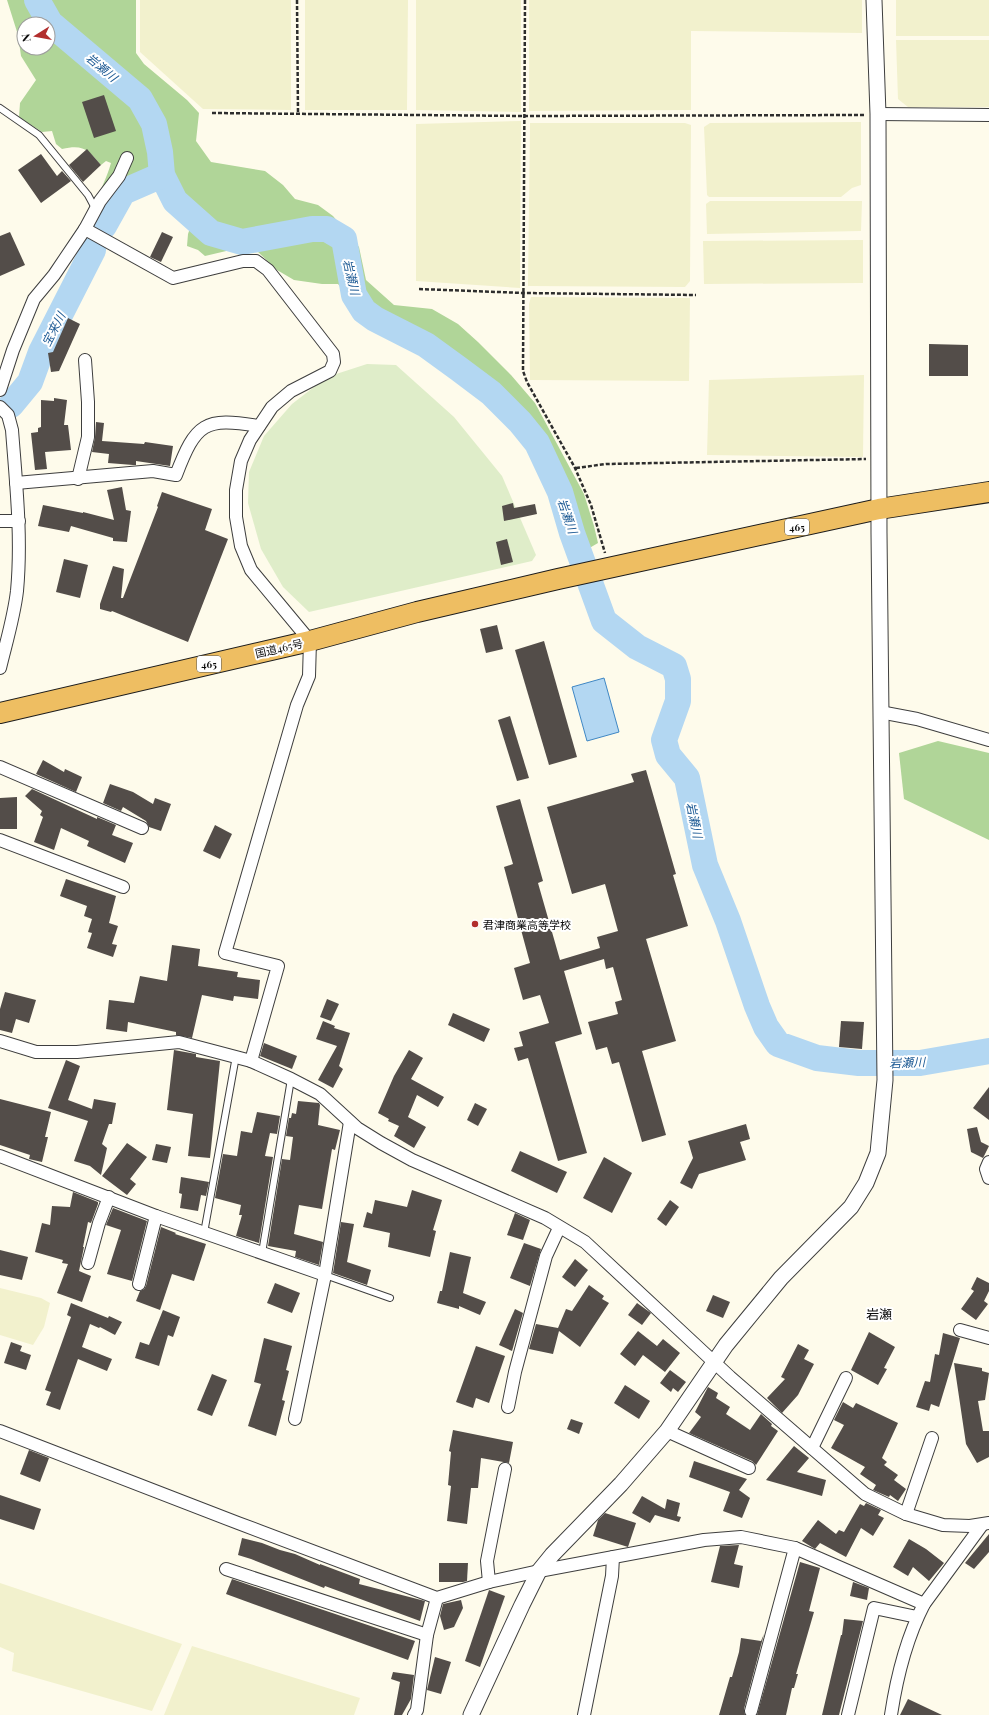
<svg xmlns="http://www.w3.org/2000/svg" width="989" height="1715" font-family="'Playfair Display','Noto Sans JP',serif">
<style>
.farmland{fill:#f2f1cd}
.forest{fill:#b0d598;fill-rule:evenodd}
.pitch{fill:#dfedc9}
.water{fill:#b3d7f2;stroke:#3f87c4}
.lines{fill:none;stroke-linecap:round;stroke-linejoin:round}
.river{stroke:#b3d7f2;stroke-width:26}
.building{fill:#534d49}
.service-casing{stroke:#3e3e3e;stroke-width:8}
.minor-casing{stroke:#3e3e3e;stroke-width:14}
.tertiary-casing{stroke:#3e3e3e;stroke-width:17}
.trunk-casing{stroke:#1c1c1c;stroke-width:22}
.path{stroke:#2d2d2d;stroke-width:2.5;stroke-dasharray:4 2;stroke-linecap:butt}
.service{stroke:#fff;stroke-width:6}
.minor{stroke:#fff;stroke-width:12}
.tertiary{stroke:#fff;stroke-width:15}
.trunk{stroke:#eebe62;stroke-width:20}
.poi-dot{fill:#b22e2d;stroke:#fff;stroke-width:1.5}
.labels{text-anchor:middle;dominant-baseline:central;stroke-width:4;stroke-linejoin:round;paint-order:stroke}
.shield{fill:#fff;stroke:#545454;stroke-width:1}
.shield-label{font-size:10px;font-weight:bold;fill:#0b0b0b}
.street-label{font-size:11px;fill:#0b0b0b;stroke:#fff}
.poi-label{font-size:11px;fill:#0b0b0b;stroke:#fff;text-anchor:start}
.water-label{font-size:12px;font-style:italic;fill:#1d5a94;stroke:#fff}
.quarter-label{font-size:13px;fill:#0b0b0b;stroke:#fff}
</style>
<rect width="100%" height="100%" fill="#fefbeb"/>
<g class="farmland">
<path d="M140 0H291V110L203 109 140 52Z"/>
<path d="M305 0H408L407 110H305Z"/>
<path d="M416 0H521V112L416 110Z"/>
<path d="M529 0H862V33L691 31V110L529 111Z"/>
<rect x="896" y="0" width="93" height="36"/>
<path d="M896 40H989V107H908L898 99Z"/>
<path d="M521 121 520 288 416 281V124Z"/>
<path d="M861 122V185L852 188 841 197H709L707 195 704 127 710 123Z"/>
<path d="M530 123H685L691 125 690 281 685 287 528 286Z"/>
<path d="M710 201H862L861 231 707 234 706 204Z"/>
<path d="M863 240V283L704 284 703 241Z"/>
<path d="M531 297 690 298 689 381 530 380 529 304Z"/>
<path d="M864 375 863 457 707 455 709 380Z"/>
<path d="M0 1288 41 1298 50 1303 44 1327 33 1345 0 1335Z"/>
<path d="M0 1583 182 1644 152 1711 12 1671 14 1653 0 1647Z"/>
<path d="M192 1646 360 1698 354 1715H164Z"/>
</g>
<g class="forest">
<path d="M7 0H136V53L144 64 187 100 199 113 196 141 211 162 265 171 283 185 295 199 318 205 333 216 359 247 366 280 394 305 432 309 458 324 478 342 511 375 535 403 584 494 594 526 598 543 586 550 576 542 544 476 533 448 502 405 477 383 456 360 414 335 382 325 354 304 338 284H322L294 280 277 270 257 251 239 248 205 256 198 250 187 246 188 234 192 222 177 206 169 183 158 169 134 182C128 198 120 211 106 223 91 196 104 189 111 163L106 161 101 165C88 150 84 144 62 149L56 144 52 131 42 132 19 117 20 103 36 80 21 56 18 35ZM24 24H48V48H24Z"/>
<path d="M938 741 989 753V840L904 799 899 753Z"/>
</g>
<path class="pitch" d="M367 364 396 365 454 417 502 476 536 555 532 561 309 612 283 587 261 549 248 503 249 472 264 436 292 404 327 377Z"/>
<path class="water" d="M604 678 619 732 587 741 572 687Z"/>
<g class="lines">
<g class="river">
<path d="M37 0 50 23 140 99 154 124 160 152 162 175 175 201 211 233 242 242 312 229H327L344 239 354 295 364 311 375 319 426 345 459 369 491 393 520 422 537 443 560 492 572 533 604 621 637 647 674 666 678 679V701L664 740 668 755 687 778 705 865 728 921 757 1006 766 1027 778 1044 817 1058 859 1063H920L989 1051"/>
<path d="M104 226 123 192 162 175"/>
<path d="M11 405 30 382 41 352 93 250"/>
</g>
</g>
<g class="building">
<path d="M104 95 116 131 94 138 82 102Z"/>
<path d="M87 149 101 165 83 182 69 165Z"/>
<path d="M41 154 57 176 62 171 71 181 41 203 18 170Z"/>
<path d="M10 232 25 265 0 276V236Z"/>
<path d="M162 232 173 237 161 262 150 257Z"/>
<path d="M68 318 80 324 59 371 51 372 48 353 53 352Z"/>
<path d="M929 344 968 345V376H929Z"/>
<path d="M54 398 67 400 64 425H68L71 450 45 452 47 469 35 470 31 433 38 432V428L41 427V400L54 401Z"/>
<path d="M96 422 104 423 102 441 144 444 145 442 173 446 170 466 136 461V465H133L108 463 109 454 92 452 95 437Z"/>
<path d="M122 487 126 510 131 511 127 542 113 541V538L71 526 69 532 38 526 43 505 83 513V512L114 520 107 490Z"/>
<path d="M162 492 212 509 205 530 228 539 188 642 112 611 111 612 100 609V604L113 566 124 569 121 598H123L158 507 157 506Z"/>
<path d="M513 503 514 508 535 504 537 514 504 521 502 506Z"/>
<path d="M507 539 513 562 501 565 496 542Z"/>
<path d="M64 559 88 565 80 598 56 592Z"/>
<path d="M497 625 503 649 486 653 480 629Z"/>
<path d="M544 641 577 757 549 765 515 650Z"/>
<path d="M510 716 529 778 517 781 498 720Z"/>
<path d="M43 760 64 772 65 769 82 777 76 792 36 774Z"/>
<path d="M646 770 676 874 673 875 688 926 646 939 676 1041 642 1051 666 1135 642 1142 619 1062 612 1064 607 1047 596 1050 588 1022 618 1014 615 1002 622 1000 613 967 606 969 604 959 564 971 582 1034 555 1042 587 1153 558 1161 528 1058 518 1061 514 1048 523 1046 519 1032 549 1023 540 995 523 1000 514 968 530 963 504 867 513 864 496 806 520 799 543 881 538 883 560 960 600 948 597 937 618 931 605 884 572 894 547 807 634 782 631 774Z"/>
<path d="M110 784 133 792 153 804 155 798 171 804 161 831 149 827 146 821 123 807 121 811 103 803Z"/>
<path d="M32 789 97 819V817L116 825 112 835 133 843 125 863 87 846 89 841 61 828 54 850 34 842 43 817 40 815 42 811 25 796Z"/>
<path d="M17 797V829H0V798Z"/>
<path d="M215 825 232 834 220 859 203 851Z"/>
<path d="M66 879 116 896 109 923 118 926 112 944 117 945 113 957 87 948 92 933 88 932 92 919 84 916 87 906 60 896Z"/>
<path d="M172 945 200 949 198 966 238 972 237 977 260 980 258 999 234 996 233 1001 202 995 192 1038 176 1035V1032L128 1022 127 1032 106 1029 109 1000 134 1003 140 976 167 981Z"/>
<path d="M5 992 36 1000 29 1023 16 1019 12 1033 0 1030V1009Z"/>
<path d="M327 999 339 1004 331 1021 320 1017Z"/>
<path d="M453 1013 490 1029 484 1042 448 1025Z"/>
<path d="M323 1021 335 1026 334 1028 350 1033 339 1066 343 1069 333 1088 318 1080 337 1046 316 1039Z"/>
<path d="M841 1021 864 1022 862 1049 839 1047Z"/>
<path d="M264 1043 297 1056 292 1069 260 1056Z"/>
<path d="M174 1050 196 1054V1057L220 1061 210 1158 188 1156 193 1114 167 1110Z"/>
<path d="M409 1050 423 1058 411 1079 444 1097 438 1107 417 1095 408 1117 426 1127 414 1148 394 1136 399 1126 388 1121 389 1119 378 1113 394 1076Z"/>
<path d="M66 1060 80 1066 68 1100 92 1109 94 1099 116 1103 112 1124H109L102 1144 107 1148 101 1175 90 1166 74 1161 88 1121 48 1108Z"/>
<path d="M989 1087V1120L973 1108Z"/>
<path d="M0 1099 51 1112 45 1137H48L42 1162 29 1159 30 1155 0 1145Z"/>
<path d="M298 1101 319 1103 320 1105 318 1125 340 1130 335 1150 332 1149 322 1209 299 1205 294 1234 323 1242 319 1265 295 1257 296 1251 268 1246 282 1159 290 1160 293 1137 286 1136 289 1118H291L292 1113 296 1114Z"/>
<path d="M475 1103 487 1109 478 1126 467 1120Z"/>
<path d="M257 1112 280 1116 277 1134 270 1133 265 1156 273 1157 259 1243 236 1236 242 1215H239L241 1205 215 1198 223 1154 237 1156 241 1131 252 1133Z"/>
<path d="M746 1124 750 1139 740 1142 746 1160 699 1174 692 1189 680 1183 693 1158 688 1141Z"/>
<path d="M977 1127 981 1142 989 1146 983 1158 971 1152 967 1129Z"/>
<path d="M127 1143 147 1157 130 1179 136 1184 127 1195 102 1176Z"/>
<path d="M156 1144 171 1147 167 1163 152 1160Z"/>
<path d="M520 1151 567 1172 557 1193 511 1171Z"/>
<path d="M604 1157 632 1173 612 1213 583 1198Z"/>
<path d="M181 1177 209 1182 206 1196 201 1195 198 1211 180 1208 182 1194 179 1193Z"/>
<path d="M412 1190 442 1200 433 1230 436 1231 430 1257 388 1247 390 1233 363 1227 367 1212 372 1214 375 1200 407 1207Z"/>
<path d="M73 1192 98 1202V1204L91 1223 88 1222 83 1247H84L79 1271 91 1276 82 1302 57 1293 68 1264 62 1263 63 1260 35 1252 42 1223 50 1225 52 1206 70 1207Z"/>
<path d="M670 1200 679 1207 666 1226 657 1219Z"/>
<path d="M113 1208 147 1221 132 1281 107 1274 121 1230 106 1225Z"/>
<path d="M515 1213 530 1220 523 1240 507 1235Z"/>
<path d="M341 1222 354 1224 347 1262 371 1270 367 1285 333 1273Z"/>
<path d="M161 1227 176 1233 175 1234 206 1244 194 1281 172 1274 160 1310 136 1301 140 1291 144 1289 146 1286Z"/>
<path d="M524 1243 541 1249 530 1286 510 1278Z"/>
<path d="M0 1250 28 1257 22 1280 0 1275Z"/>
<path d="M450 1252 471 1257 463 1293 486 1302 480 1315 459 1306V1309L437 1303 440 1291H442Z"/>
<path d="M575 1259 588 1270 575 1287 562 1277Z"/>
<path d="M977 1277 989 1283V1291L984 1301 988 1304 976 1320 961 1309 974 1291 971 1289Z"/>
<path d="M275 1283 300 1293 292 1313 267 1303Z"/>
<path d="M589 1285 604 1296 602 1299 609 1303 580 1347 559 1331 553 1354 529 1349 536 1324 558 1328 566 1309 572 1311Z"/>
<path d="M713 1295 730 1302 723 1318 706 1311Z"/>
<path d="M71 1303 108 1318 109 1316 122 1322 115 1335 100 1327 99 1328 90 1324 82 1347 112 1359 107 1371 78 1359 60 1410 46 1405 51 1392 45 1390 71 1317 67 1315Z"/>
<path d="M637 1303 651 1313 642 1325 628 1315Z"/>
<path d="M515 1309 523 1313 512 1351 499 1345Z"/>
<path d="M163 1310 180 1317 173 1337 168 1335 159 1366 135 1358 140 1342 149 1345Z"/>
<path d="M638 1331 657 1346 663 1339 680 1353 665 1372 643 1355 635 1366 620 1354Z"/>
<path d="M869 1332 895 1347 884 1368 887 1369 878 1385 851 1370Z"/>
<path d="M943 1333 960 1338 939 1407 931 1404 929 1411 916 1407 925 1381 930 1382 935 1354 939 1355Z"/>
<path d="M264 1338 292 1346 286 1370 289 1371 282 1400 285 1401 276 1436 248 1426 261 1384 254 1382Z"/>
<path d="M11 1342 22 1346 20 1351 31 1355 26 1370 4 1363Z"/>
<path d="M798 1344 809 1350 804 1359 814 1364 798 1395 782 1413 767 1398 785 1379 781 1377Z"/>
<path d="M476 1346 505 1356 489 1403 476 1398 473 1408 456 1402Z"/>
<path d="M954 1363 982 1368V1371L989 1373 985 1400 978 1401 983 1431H989V1457L977 1463 966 1444Z"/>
<path d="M670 1370 686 1382 678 1392 673 1388 671 1392 660 1383Z"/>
<path d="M212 1374 227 1380 212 1416 197 1410Z"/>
<path d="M625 1385 650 1401 639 1419 614 1403Z"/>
<path d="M708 1387 718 1393 716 1398 730 1407 726 1414 750 1430 761 1414 772 1424 771 1426 778 1431 756 1465 752 1461 689 1433 701 1417 695 1412Z"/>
<path d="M843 1402 853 1408 856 1403 898 1423 882 1458 887 1462 884 1465 898 1475 894 1480 906 1489 898 1501 890 1495 889 1497 873 1490 876 1485 860 1474 865 1467 831 1448 844 1425 834 1420Z"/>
<path d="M571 1419 583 1423 579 1434 567 1429Z"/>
<path d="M453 1430 513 1442 509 1463 481 1458 478 1488H471L467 1524 447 1521 451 1486 448 1485 451 1452 449 1451Z"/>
<path d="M794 1446 809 1458 797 1472 826 1480 822 1496 766 1480Z"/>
<path d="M29 1450 49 1458 40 1482 20 1474Z"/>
<path d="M694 1461 747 1479 739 1490 750 1498 742 1518 723 1511 730 1492 689 1477Z"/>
<path d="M0 1495 41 1509 34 1530 0 1519Z"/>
<path d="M642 1496 665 1509 667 1499 680 1503 677 1516 681 1517 679 1522 655 1515 650 1523 632 1513Z"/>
<path d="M866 1503 881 1510 878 1515 884 1518 873 1536 861 1528 846 1557 820 1543 815 1549 802 1541 818 1520 836 1534 839 1530 844 1532 860 1504 864 1506Z"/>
<path d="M605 1513 636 1523 628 1547 593 1536 598 1520Z"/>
<path d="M989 1534V1552L974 1569 965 1563Z"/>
<path d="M242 1538 262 1543 280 1550 295 1554 320 1565V1564L360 1579 359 1584 425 1601 420 1621 325 1586 324 1588 251 1559 238 1555Z"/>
<path d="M909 1539 926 1549 944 1563 929 1581 913 1567 908 1576 893 1567Z"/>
<path d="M739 1545 734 1564 743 1566 739 1588 711 1582 720 1546Z"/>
<path d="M800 1562 820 1568 809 1611 814 1612 796 1674H798L794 1688H792L786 1715H757Z"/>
<path d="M439 1563H468L467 1581 463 1582H439Z"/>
<path d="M232 1579 415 1641 408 1660 226 1594Z"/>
<path d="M853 1582 869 1588 867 1600 850 1596Z"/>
<path d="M489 1590 505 1596 480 1667 465 1661Z"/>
<path d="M461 1600 463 1608 454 1627 444 1630 440 1616 443 1604Z"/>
<path d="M844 1619 863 1621 862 1625 839 1715H822L841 1635H842Z"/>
<path d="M764 1634 744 1709 745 1715H719L730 1677H732L739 1652 741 1638 761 1641Z"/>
<path d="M435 1657 451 1662 441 1694 427 1690Z"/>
<path d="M393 1672 414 1675 411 1699 402 1715H394L400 1682 391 1679Z"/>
<path d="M908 1699 942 1715H900Z"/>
</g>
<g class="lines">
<defs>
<g id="service">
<path d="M0 108 39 135 88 195 95 208"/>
<path d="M204 1233 236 1056"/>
<path d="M262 1253 291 1079"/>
<path d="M325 1275 390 1298"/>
</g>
<g id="minor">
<path d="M878 114 989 115"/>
<path d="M85 229 173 278 243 261H256L268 270 333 354 334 362 330 371 291 391 272 407 250 440 241 461 236 490V517L241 546 251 570 310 641 309 676 297 705 225 953 278 966 251 1061"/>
<path d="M0 390 13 350 34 299 54 275 85 229 100 201 119 176 127 158"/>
<path d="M0 407 8 415 12 430C16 483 22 537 17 591 14 617 6 643 0 668"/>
<path d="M78 479 88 437V402L85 360"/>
<path d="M16 483 153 471 176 475C196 423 204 417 259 426"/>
<path d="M0 521H19"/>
<path d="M880 712 917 719 989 740"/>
<path d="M0 767 142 828"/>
<path d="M0 840 123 887"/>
<path d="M0 1041 36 1052H77L179 1042 251 1061 291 1079 320 1094 357 1128 381 1143 412 1160 545 1218 585 1242 730 1377 865 1494 906 1514 943 1525 970 1526 989 1523"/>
<path d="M0 1156 156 1216 325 1275"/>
<path d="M989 1162 986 1169 989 1178"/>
<path d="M88 1263 99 1223 109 1197"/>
<path d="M139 1284 156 1216"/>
<path d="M960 1330 989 1338"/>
<path d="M508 1407 515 1372 546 1256 559 1228"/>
<path d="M295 1419 325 1275 350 1122"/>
<path d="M0 1431 238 1523 437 1598 489 1582 539 1571 704 1540 741 1537 795 1548 924 1604"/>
<path d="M667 1431 749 1468"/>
<path d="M812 1448 846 1378"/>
<path d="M906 1514 932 1438"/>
<path d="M226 1569 427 1635"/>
<path d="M489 1582 487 1561 505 1469"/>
<path d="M751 1711 795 1548"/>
<path d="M414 1715 417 1710 427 1635 437 1598"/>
<path d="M584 1715 612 1576 613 1557"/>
<path d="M848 1715 874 1608 917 1617"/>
<path d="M891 1715C897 1675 906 1639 924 1604L982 1525"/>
</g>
<path id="tertiary" d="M471 1715 522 1605 539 1571 552 1555 621 1484 667 1431 726 1345 781 1278 851 1207 866 1183 878 1153 885 1080 879 533 878 114 874 0"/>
<path id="trunk" d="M0 713 310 641 417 612 558 579 879 509 989 492"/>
</defs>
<use href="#service" class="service-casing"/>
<use href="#minor" class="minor-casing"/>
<use href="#tertiary" class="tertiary-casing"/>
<use href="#trunk" class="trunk-casing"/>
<g class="path">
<path d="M297 0 298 114"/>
<path d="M525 0 523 371 527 382 575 468 591 505 605 553"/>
<path d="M212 113 524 116 864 115"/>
<path d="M419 289 524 293 696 295"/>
<path d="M576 468 606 464 866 459"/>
</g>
<use href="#service" class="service"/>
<use href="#minor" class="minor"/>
<use href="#tertiary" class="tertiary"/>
<use href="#trunk" class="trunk"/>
</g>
<circle class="poi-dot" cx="475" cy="924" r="4"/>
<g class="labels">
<g class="shield">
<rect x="785" y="519" width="24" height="16" rx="3"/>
<rect x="197" y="656" width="24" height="16" rx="3"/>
</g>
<g class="shield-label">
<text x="797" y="527">465</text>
<text x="209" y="664">465</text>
</g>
<g class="street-label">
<text transform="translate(279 648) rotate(-13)">国道465号</text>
</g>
<g class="poi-label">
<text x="483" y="924">君津商業高等学校</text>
</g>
<g class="water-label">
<text transform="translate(102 67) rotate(40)">岩瀬川</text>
<text transform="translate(352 277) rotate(77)">岩瀬川</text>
<text transform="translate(53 329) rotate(-63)">宝来川</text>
<text transform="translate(568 516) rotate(71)">岩瀬川</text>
<text transform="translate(695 820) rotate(78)">岩瀬川</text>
<text transform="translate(907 1062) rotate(-2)">岩瀬川</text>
</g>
<g class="quarter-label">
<text x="879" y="1313">岩瀬</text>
</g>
</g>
<g transform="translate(36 36) rotate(259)"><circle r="19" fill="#ffffff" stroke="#9d9d9d"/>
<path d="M0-3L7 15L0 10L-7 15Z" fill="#b22e2d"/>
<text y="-6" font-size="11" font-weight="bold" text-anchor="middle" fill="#0b0b0b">N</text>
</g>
</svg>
